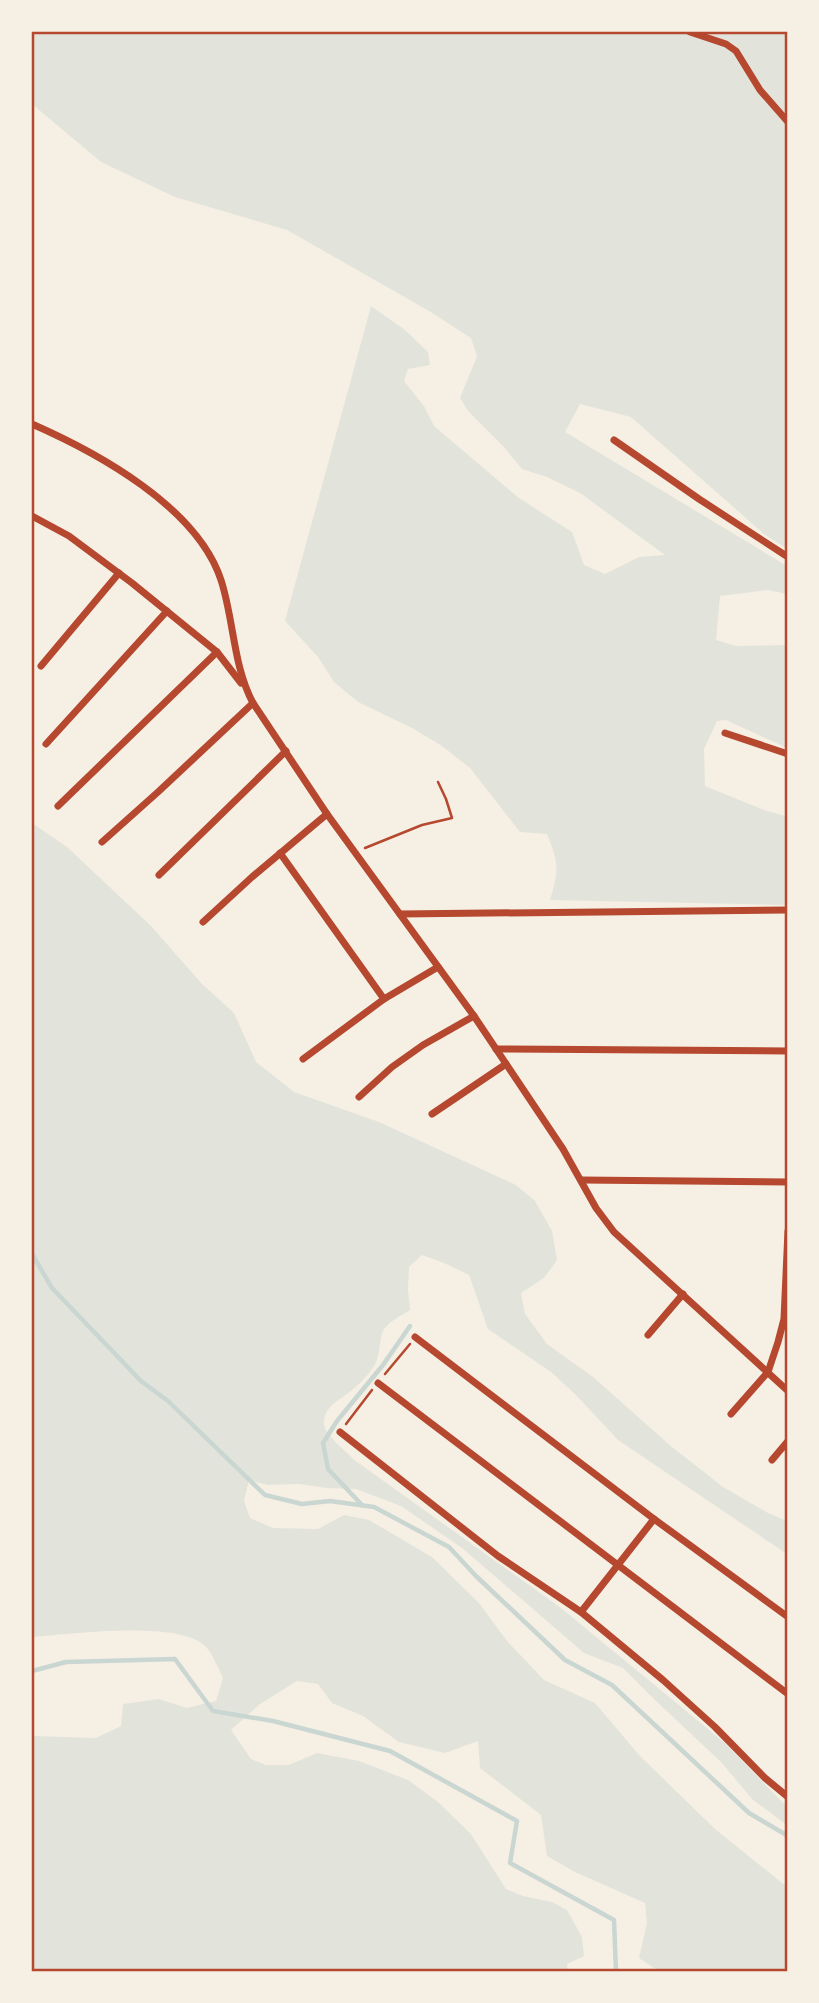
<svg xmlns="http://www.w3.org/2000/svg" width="819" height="2003" font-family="Ubuntu,sans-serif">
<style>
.green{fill:#e2e4dc}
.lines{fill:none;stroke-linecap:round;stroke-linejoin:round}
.stream{stroke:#c9d6d2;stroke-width:4.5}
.path{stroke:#b5482f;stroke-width:2.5}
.minor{stroke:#b5482f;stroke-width:7}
.neatline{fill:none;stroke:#b5482f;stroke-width:2.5}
</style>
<rect width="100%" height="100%" fill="#f6efe4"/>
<g class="green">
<path d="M32 32H787V549L764 534 631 417 580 404 565 432 787 566V594L768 590 720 596 716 640 736 646 787 645V748L726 720 717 721 704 749 705 786 764 810 785 816 786 905 550 900C559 870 559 864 547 834L520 832 470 768 442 746 412 728 358 702 334 682 318 657 285 621 371 306 405 330 428 352 430 365 408 369 404 381 424 406 434 426 519 498 572 532 584 565 605 574 639 557 665 555 580 493 547 477 522 469 502 445 468 411 460 398 477 356 471 338 429 311 287 230 175 197 101 162 32 104Z"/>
<path d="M32 823 67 847 151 926 202 984 234 1013 256 1062 294 1092 379 1122 516 1185 535 1201 552 1231 557 1260 544 1278 521 1293 525 1314 547 1344 593 1377 672 1447 723 1487 768 1513 787 1521V1554L618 1440 575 1394 551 1372 488 1329 469 1275 444 1263 422 1255 409 1267 408 1289 410 1310C401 1316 385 1323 382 1334 379 1344 380 1357 374 1366 369 1374 360 1384 352 1390 341 1400 326 1404 324 1421 322 1433 344 1449 353 1459L561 1608 725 1743 787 1807V1825L753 1800 721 1762 655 1700 623 1668 584 1653 462 1548 401 1506 356 1489 327 1488 299 1484 268 1485 249 1480 244 1501 250 1518 273 1528 318 1529 344 1515 369 1520 432 1557 479 1603 507 1641 544 1680 595 1703 639 1755 715 1829 787 1887V1971L664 1972 654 1968 639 1958 647 1923 645 1903 575 1872 547 1856 541 1815 480 1768 478 1741 445 1753 399 1742 363 1716 332 1703 318 1684 297 1681 260 1704 231 1730 251 1759 266 1765H289L317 1753 359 1761 408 1780 438 1802 471 1834 506 1889 523 1896 552 1902 567 1910 582 1937 584 1956 567 1964 568 1972 32 1971V1736L96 1738 121 1726 123 1704 159 1699 187 1708 216 1701 223 1678C218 1668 212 1652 204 1645 175 1620 70 1634 32 1637Z"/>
</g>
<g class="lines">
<g class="stream">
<path d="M32 1254 52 1288 141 1381 168 1401 265 1495 302 1504 330 1501 374 1507 449 1547 476 1576 565 1660 612 1685 749 1813 788 1836"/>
<path d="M361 1504 328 1469 323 1443 337 1421 383 1365 410 1326"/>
<path d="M32 1671 66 1662 175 1659 213 1711 273 1721 390 1751 517 1821 510 1863 614 1920 616 1972"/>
</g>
<g class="path">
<path d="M365 848 422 825 452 818 446 799 438 782"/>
<path d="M385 1374 410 1344"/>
<path d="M346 1424 372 1390"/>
</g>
<g class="minor">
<path d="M690 32 726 44 736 51 760 90 788 122"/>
<path d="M32 424C98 453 197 507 221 580 234 620 233 666 253 703L327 814 474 1016 563 1149 596 1208 614 1232 788 1391"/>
<path d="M614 440 699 499 788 557"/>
<path d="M32 516 69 536 132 583 217 652 241 683"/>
<path d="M41 666 119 573"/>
<path d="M725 733 788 754"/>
<path d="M46 744 167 611"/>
<path d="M58 806 217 652"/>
<path d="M102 842 158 792 253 703"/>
<path d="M280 853 384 999"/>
<path d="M159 875 286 751"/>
<path d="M400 914 788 910"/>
<path d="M203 922 252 877 327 814"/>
<path d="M496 1049 788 1051"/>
<path d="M303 1059 384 999 438 967"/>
<path d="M359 1097 392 1067 423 1045 474 1016"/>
<path d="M432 1114 506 1064"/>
<path d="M581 1180 788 1182"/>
<path d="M648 1335 683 1294"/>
<path d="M415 1337 654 1519 788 1617"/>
<path d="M378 1383 788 1694"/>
<path d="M731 1414 768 1372 778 1342 784 1319 788 1231"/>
<path d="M340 1432 498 1556 581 1612 663 1680 715 1727 765 1778 788 1797"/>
<path d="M772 1460 788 1441"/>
<path d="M581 1612 654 1519"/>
</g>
</g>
<rect width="819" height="2003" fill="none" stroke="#f6efe4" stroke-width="66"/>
<rect x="33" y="33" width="753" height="1937" class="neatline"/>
</svg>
